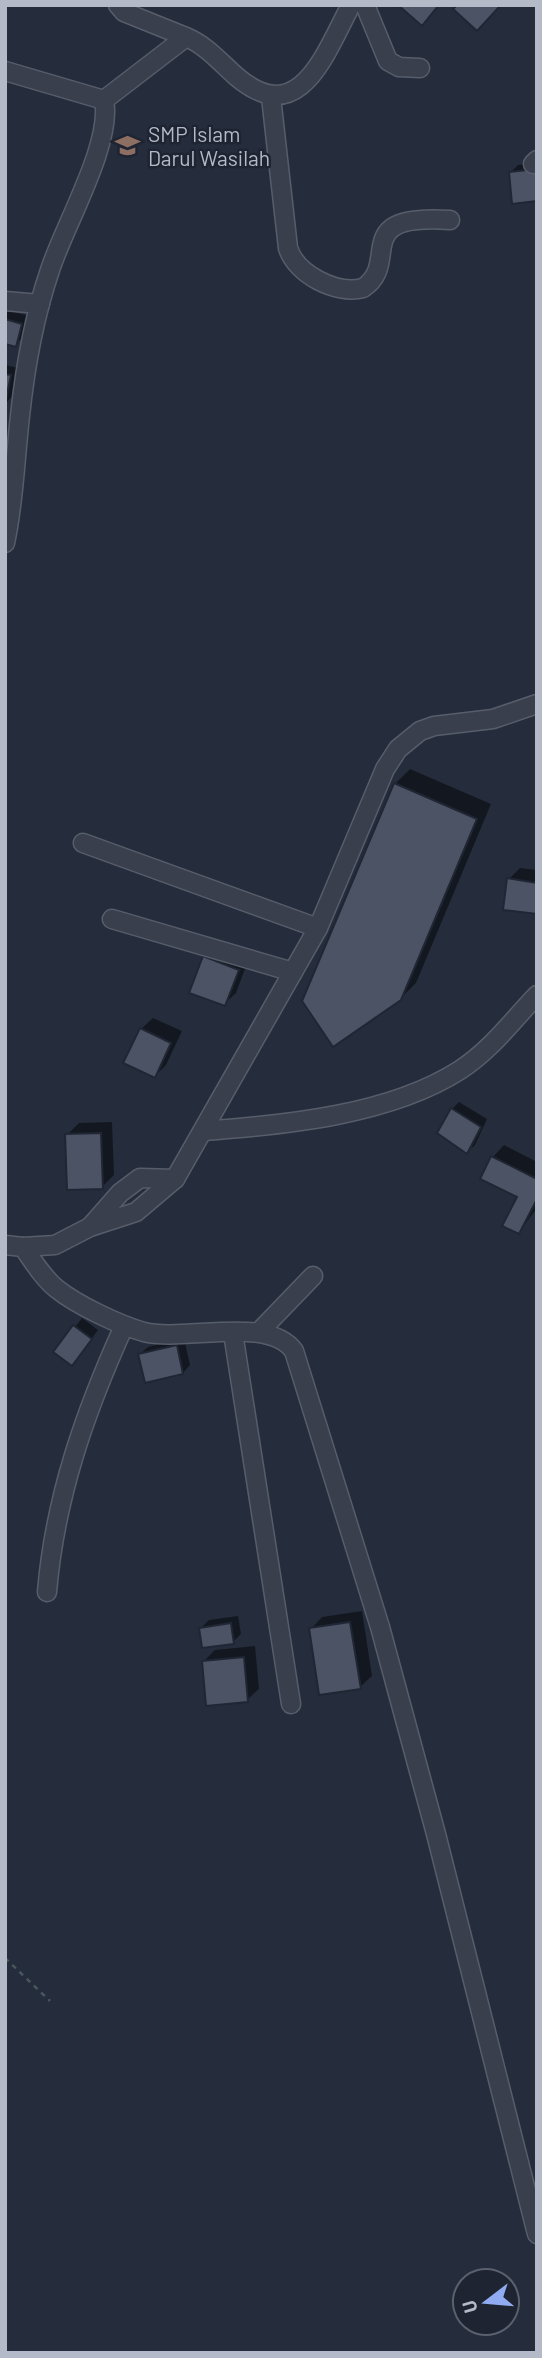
<svg xmlns="http://www.w3.org/2000/svg" width="542" height="2358" font-family="Barlow,sans-serif">
<style>
.shadow{fill:#0007}
.building{fill:#4c5365;stroke:#202633;stroke-width:2}
.lines{fill:none;stroke-linecap:round;stroke-linejoin:round}
.minor-casing{stroke:#575d6a;stroke-width:21}
.path{stroke:#47575c;stroke-width:2.5;stroke-dasharray:5 5;stroke-linecap:butt}
.minor{stroke:#393f4c;stroke-width:18}
.labels{text-anchor:middle;dominant-baseline:central;stroke-width:5;stroke-linejoin:round;paint-order:stroke}
.poi-label{font-size:21px;fill:#b5bac8;stroke:#1e2431;text-anchor:start}
</style>
<rect width="100%" height="100%" fill="#252d3c"/>
<g class="shadow">
<path d="M537 163 514 202 510 173 518 165Z"/>
<path d="M5 310 29 316 23 337 15 345 5 342Z"/>
<path d="M5 365 18 368 12 397 5 404Z"/>
<path d="M410 769 491 804 416 983 400 999 395 784Z"/>
<path d="M520 868 537 870V913L509 879Z"/>
<path d="M216 945 249 958 236 993 224 1004 205 957Z"/>
<path d="M153 1018 182 1031 166 1065 155 1076 141 1029Z"/>
<path d="M459 1102 487 1119 475 1145 467 1152 452 1109Z"/>
<path d="M112 1122 114 1175 102 1187 67 1135 79 1123Z"/>
<path d="M504 1145 537 1162V1208L519 1232V1197L482 1178 493 1157Z"/>
<path d="M82 1318 98 1330 79 1356 56 1352Z"/>
<path d="M184 1338 190 1365 183 1373 140 1354 148 1347Z"/>
<path d="M362 1611 372 1676 360 1687 311 1629 322 1617Z"/>
<path d="M238 1616 241 1634 233 1642 201 1628 209 1620Z"/>
<path d="M255 1646 259 1689 247 1700 204 1661 215 1650Z"/>
</g>
<g class="building">
<path d="M398 5H439L422 26Z"/>
<path d="M457 5H501L477 31 453 9Z"/>
<path d="M537 169V201L512 204 509 172Z"/>
<path d="M5 319 22 324 16 347 5 344Z"/>
<path d="M5 374 11 375 5 404Z"/>
<path d="M394 783 477 819 401 1000 333 1047 302 1001Z"/>
<path d="M507 878 537 883V914L503 910Z"/>
<path d="M203 956 239 970 225 1006 189 993Z"/>
<path d="M140 1028 171 1043 155 1078 123 1063Z"/>
<path d="M451 1108 481 1127 467 1154 437 1133Z"/>
<path d="M101 1133 103 1189 67 1190 65 1134Z"/>
<path d="M491 1156 537 1179V1199L519 1234 502 1226 517 1197 480 1179Z"/>
<path d="M73 1325 92 1339 72 1366 53 1352Z"/>
<path d="M177 1345 183 1374 145 1383 138 1354Z"/>
<path d="M350 1622 361 1689 319 1695 309 1628Z"/>
<path d="M231 1623 234 1644 202 1648 199 1628Z"/>
<path d="M244 1657 248 1702 206 1706 202 1661Z"/>
</g>
<g class="lines">
<defs>
<g id="minor">
<path d="M118 5 124 12 186 37"/>
<path d="M365 5 388 61 399 67 420 68"/>
<path d="M5 71 104 100"/>
<path d="M271 97 288 248C296 274 336 295 363 288 402 263 348 213 450 220"/>
<path d="M533 164 537 160"/>
<path d="M5 301 40 304"/>
<path d="M5 543C14 502 15 459 20 416 25 368 34 317 50 270 64 226 113 143 104 100L186 37C206 45 221 63 237 77 300 130 325 53 351 5"/>
<path d="M83 843 318 928"/>
<path d="M112 919 293 972"/>
<path d="M203 1131C285 1125 390 1115 460 1070 491 1050 512 1021 537 995"/>
<path d="M91 1226 120 1193 140 1178 175 1179"/>
<path d="M5 1245 23 1247 55 1245 90 1227 136 1212 175 1179 318 928 385 769 398 749 420 731 434 726 493 719 537 704"/>
<path d="M23 1247C33 1261 43 1278 57 1289 77 1305 119 1325 144 1332 184 1342 269 1315 294 1351L380 1627 436 1834 537 2234"/>
<path d="M259 1332 313 1276"/>
<path d="M233 1333 291 1704"/>
<path d="M47 1592C55 1497 85 1412 124 1326"/>
</g>
</defs>
<use href="#minor" class="minor-casing"/>
<path class="path" d="M5 1958 50 2001"/>
<use href="#minor" class="minor"/>
</g>
<defs>
<symbol id="school-bare" viewBox="-9 -9 18 18"><path d="M0-5L7-2L0 1L-7-2ZM-4 1L0 2.5L4 1V4Q0 6-4 4Z" fill="#8d6e63" stroke="#1e2431" stroke-width="2.5" paint-order="stroke"/></symbol>
</defs>
<g fill-rule="evenodd">
<use href="#school-bare" x="110" y="128" width="35" height="35"/>
</g>
<g class="labels">
<g class="poi-label">
<text x="148" y="133">SMP Islam<tspan x="148" dy="24">Darul Wasilah</tspan></text>
</g>
</g>
<rect width="542" height="2358" fill="none" stroke="#b5bac8" stroke-width="14"/>
<g transform="translate(486 2302) rotate(254)"><circle r="33" fill="#1e2431" stroke="#5a606d" stroke-width="2"/>
<path d="M0-5L12 26L0 18L-12 26Z" fill="#90abf1"/>
<text y="-10" font-size="19" font-weight="bold" text-anchor="middle" fill="#b5bac8">U</text>
</g>
</svg>
